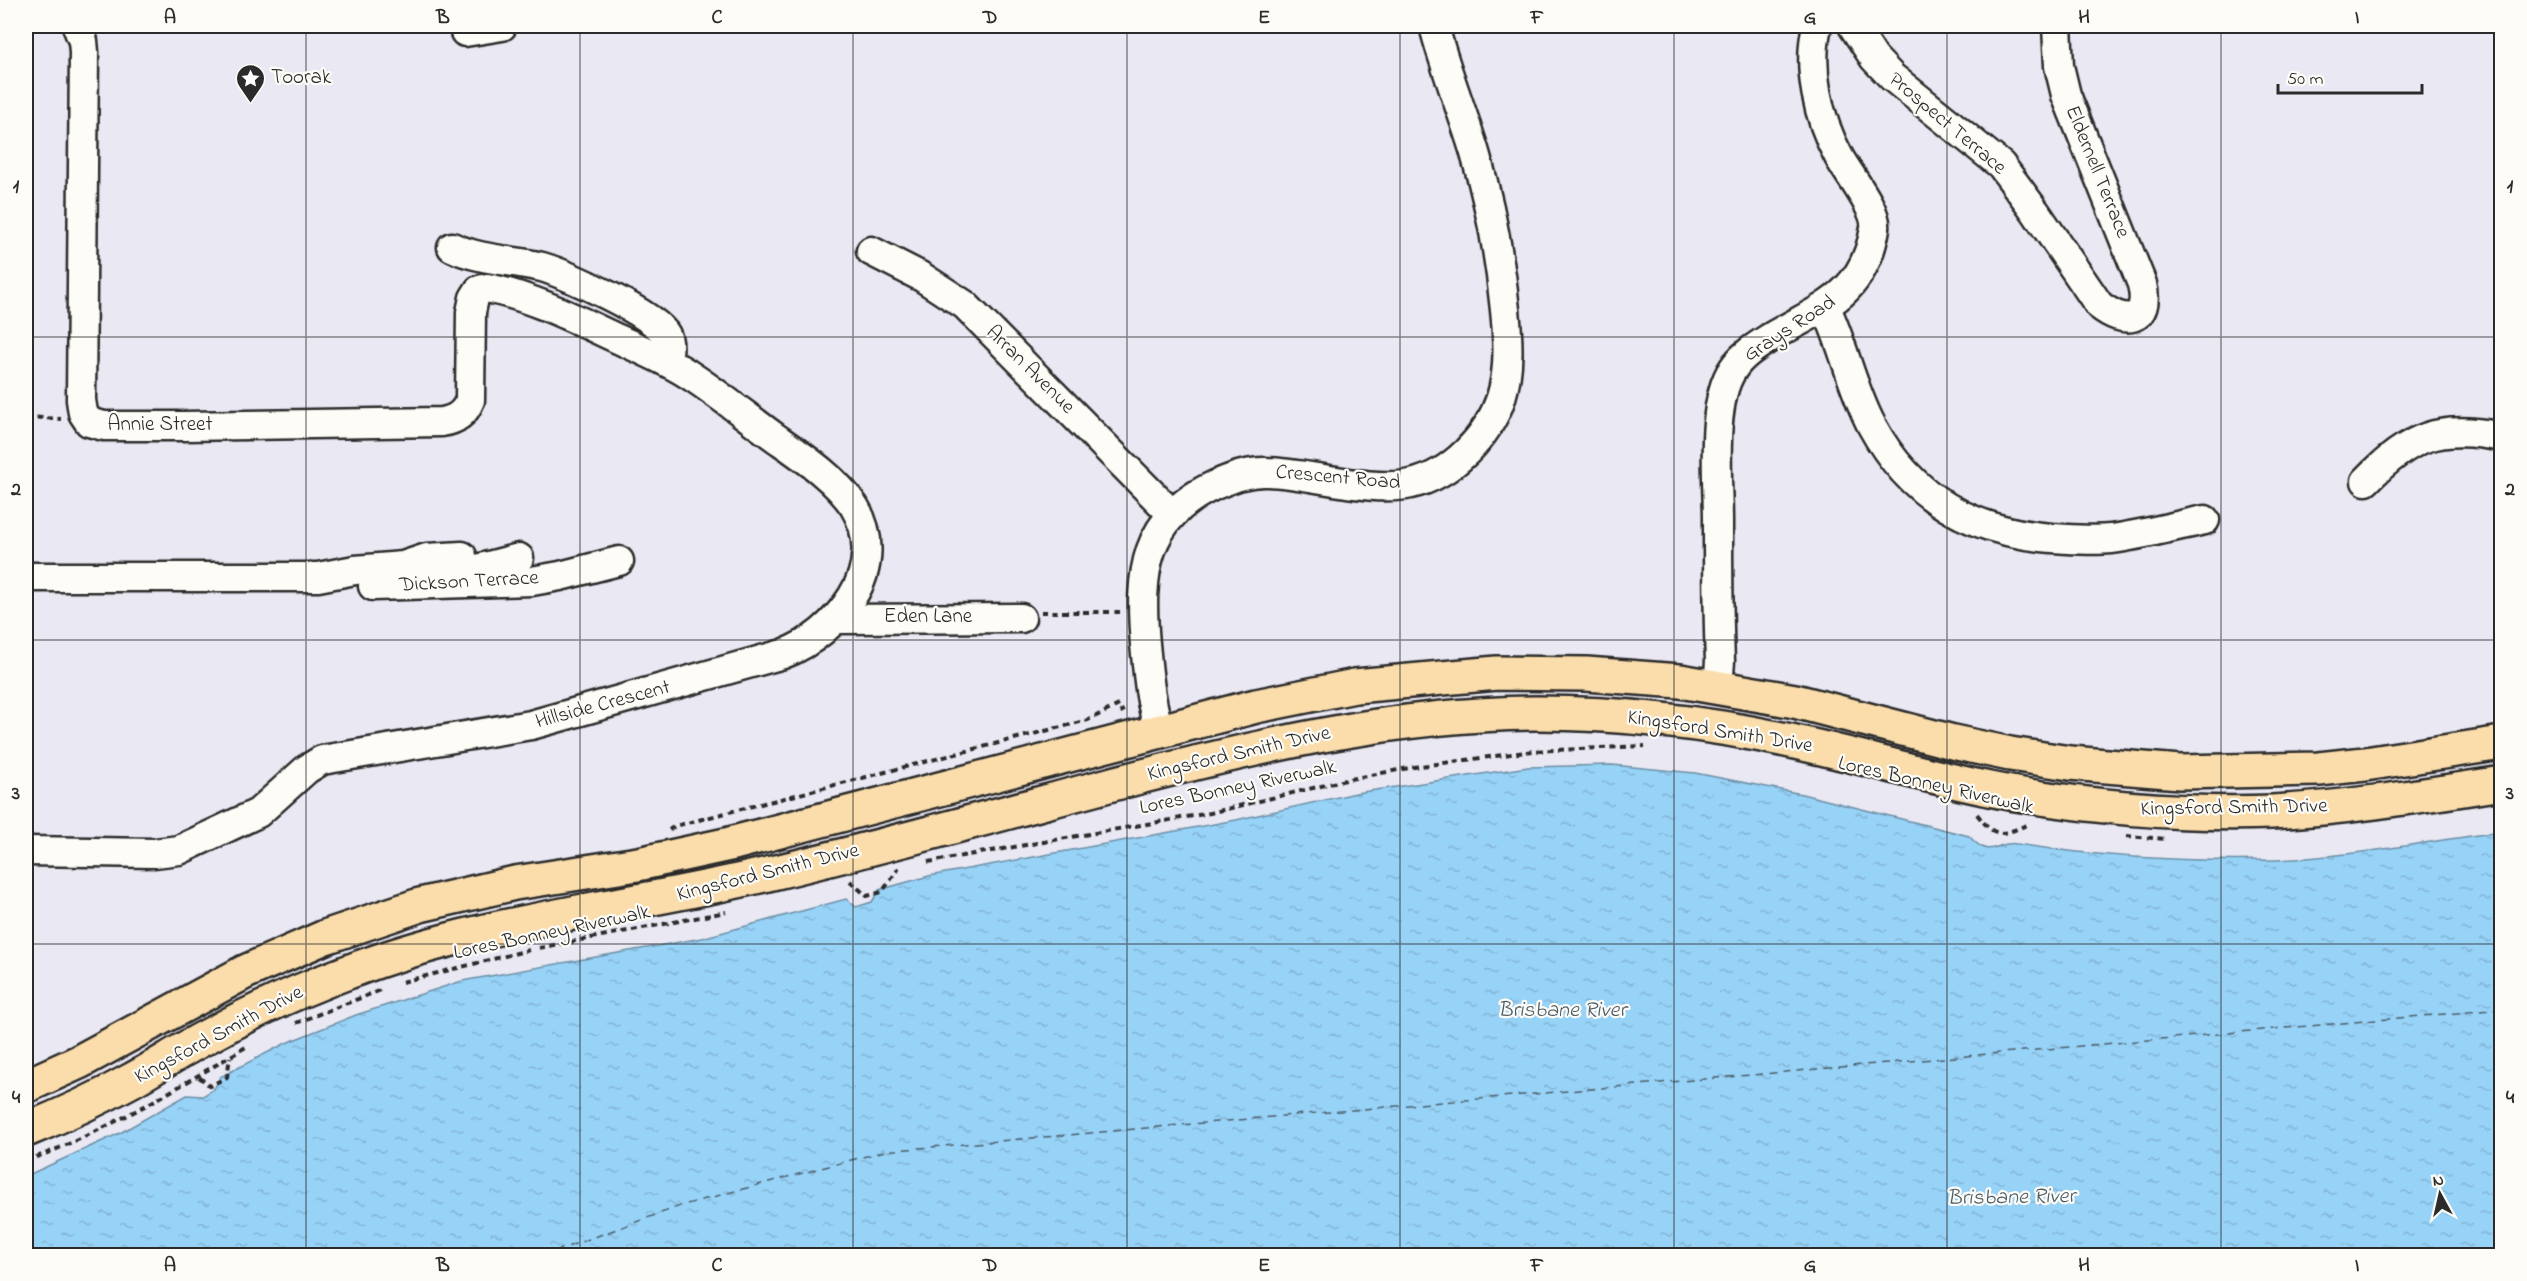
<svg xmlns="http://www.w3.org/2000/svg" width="2527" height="1281" font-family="'Indie Flower',sans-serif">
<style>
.water{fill:url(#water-ripples);stroke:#6c8fa5;stroke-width:1.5}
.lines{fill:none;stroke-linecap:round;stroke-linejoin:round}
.ferry{stroke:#4b5d68;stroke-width:1.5;stroke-dasharray:8 6;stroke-linecap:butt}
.minor-casing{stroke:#2b2b2b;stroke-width:33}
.highway-casing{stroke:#2b2b2b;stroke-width:38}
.path{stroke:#2b2b2b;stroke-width:4;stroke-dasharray:6 4.5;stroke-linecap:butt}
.minor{stroke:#fdfcf7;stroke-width:28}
.highway{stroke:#faddab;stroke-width:33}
.grid{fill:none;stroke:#2b2b2b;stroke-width:1.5;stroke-opacity:0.55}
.labels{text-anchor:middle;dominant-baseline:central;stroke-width:4.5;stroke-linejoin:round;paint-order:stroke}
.poi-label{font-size:21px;fill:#2b2b2b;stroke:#fdfcf7;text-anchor:start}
.street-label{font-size:21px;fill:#2b2b2b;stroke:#fdfcf7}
.water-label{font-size:22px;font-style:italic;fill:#4b5d68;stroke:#fdfcf7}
.neatline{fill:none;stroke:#2b2b2b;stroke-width:2}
.grid-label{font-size:20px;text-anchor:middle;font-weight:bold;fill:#2b2b2b}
</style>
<defs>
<pattern id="water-ripples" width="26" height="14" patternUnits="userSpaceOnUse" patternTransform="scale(1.5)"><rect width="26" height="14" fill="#97d2f7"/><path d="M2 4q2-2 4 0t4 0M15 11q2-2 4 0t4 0" fill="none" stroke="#82b4d4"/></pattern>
</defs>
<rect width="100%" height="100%" fill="#e9e8f3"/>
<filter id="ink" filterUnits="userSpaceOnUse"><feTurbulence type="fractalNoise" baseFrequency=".0167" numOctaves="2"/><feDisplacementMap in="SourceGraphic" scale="12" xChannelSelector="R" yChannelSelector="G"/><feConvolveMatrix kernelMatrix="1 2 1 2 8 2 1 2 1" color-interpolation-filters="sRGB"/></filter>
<g filter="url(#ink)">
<path class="water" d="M1612 765 1695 773 1802 794 1969 836C1992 862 1995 840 2017 844 2101 857 2190 862 2276 860 2351 857 2427 841 2501 832V1255H26V1176L120 1133 187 1095 203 1096 214 1089 220 1077 286 1043 356 1015 462 981 702 938 846 899 856 907 872 902 879 890 929 876 1236 820 1356 793 1528 767Z"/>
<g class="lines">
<path class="ferry" d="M542 1256 683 1205 885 1151 2502 1009"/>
<defs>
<g id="minor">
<path d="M1853 26 1874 58 1892 77 2001 165 2035 211 2099 305C2124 325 2151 323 2142 284L2066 95 2059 66 2057 26"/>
<path d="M465 32 502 26"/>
<path d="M452 247C480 260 512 260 542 267 566 274 655 314 666 335 670 343 668 354 667 362"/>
<path d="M871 251 922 277 965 305 1172 514"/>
<path d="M1826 308C1844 346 1852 389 1872 426 1911 498 1972 532 2052 538 2072 539 2092 541 2111 539 2143 535 2174 526 2205 520"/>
<path d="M2366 481C2410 436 2439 424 2502 437"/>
<path d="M460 571 481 568 519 558"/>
<path d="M26 577H318L355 570 403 566 427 558 462 556"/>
<path d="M373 586 532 581 560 576 619 561"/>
<path d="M835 619 1021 618"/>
<path d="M1718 688 1720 661C1718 614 1718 567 1718 520 1718 480 1710 402 1733 369 1742 355 1757 346 1771 337 1822 307 1864 296 1875 228 1878 210 1848 174 1839 157 1818 118 1807 69 1817 26"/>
<path d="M1160 732C1150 703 1148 674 1145 644 1139 574 1143 518 1215 485 1232 478 1248 471 1267 472 1310 473 1370 493 1411 484 1451 475 1488 437 1501 398 1510 369 1508 339 1505 310 1500 257 1490 204 1475 153 1462 110 1445 69 1434 26"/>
<path d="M26 851 155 853 179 850 258 813 307 769 322 760 531 725 783 654C812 643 836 622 852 597 870 569 872 535 854 506 835 478 803 457 776 438 747 417 720 395 691 376 669 361 642 350 618 339 575 319 533 297 487 288L479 290 474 298 471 312 470 400C465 413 456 420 442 422L185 426H104L89 422 83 413 81 400 84 52 83 41 77 26"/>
</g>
<g id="highway">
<path d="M26 1086 79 1062 245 972 325 937 420 905 515 883 638 864 730 844 1256 706 1355 686 1497 673 1586 674 1680 681 1795 701 1953 742 2010 754 2070 763 2180 772 2319 769 2365 764 2502 743"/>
<path d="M26 1130C61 1116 96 1100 130 1081 156 1067 181 1050 208 1036 253 1011 300 990 348 972 485 919 631 908 772 873 889 845 1004 813 1120 782 1258 746 1394 714 1537 713 1631 713 1725 725 1817 747 1883 762 1949 783 2016 794 2101 808 2187 815 2272 812 2349 808 2425 795 2502 783"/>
</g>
</defs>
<use href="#minor" class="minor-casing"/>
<use href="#highway" class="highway-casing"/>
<g class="path">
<path d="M26 417 61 419"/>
<path d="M1041 612H1120"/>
<path d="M1977 814C1996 840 2002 835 2029 824"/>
<path d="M669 830 675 826 1088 720 1119 705 1123 713"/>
<path d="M2126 836 2167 839"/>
<path d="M928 862 1210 813 1350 779 1414 767 1533 751 1645 746"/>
<path d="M850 881 867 896 882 892 899 868"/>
<path d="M539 948 726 912"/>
<path d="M402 982 529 950"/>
<path d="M296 1023 381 990"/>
<path d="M199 1077 210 1086 227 1077 230 1057"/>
<path d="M26 1161C104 1133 175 1089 246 1047"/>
</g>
<use href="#minor" class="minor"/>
<use href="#highway" class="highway"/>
</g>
</g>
<path class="grid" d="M306 26V1256M580 26V1256M853 26V1256M1127 26V1256M1400 26V1256M1674 26V1256M1947 26V1256M2221 26V1256M26 337H2502M26 640H2502M26 944H2502"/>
<defs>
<symbol id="sight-pin" viewBox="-11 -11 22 30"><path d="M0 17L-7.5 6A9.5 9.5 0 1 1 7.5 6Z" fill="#2b2b2b" stroke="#fdfcf7"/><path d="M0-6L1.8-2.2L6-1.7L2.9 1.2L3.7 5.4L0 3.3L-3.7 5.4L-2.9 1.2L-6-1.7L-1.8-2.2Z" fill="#fff"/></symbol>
</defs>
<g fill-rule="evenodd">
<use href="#sight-pin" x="234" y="62" width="33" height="45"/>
</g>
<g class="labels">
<g class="poi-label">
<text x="271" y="78">Toorak</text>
</g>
<g class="street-label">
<text transform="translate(1947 124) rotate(40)">Prospect Terrace</text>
<text transform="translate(2097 172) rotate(68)">Eldernell Terrace</text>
<text transform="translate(1790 329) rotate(-33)">Grays Road</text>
<text transform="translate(1030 370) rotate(45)">Arran Avenue</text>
<text x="160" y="425">Annie Street</text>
<text transform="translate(1338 478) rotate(5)">Crescent Road</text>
<text transform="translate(469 582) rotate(-3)">Dickson Terrace</text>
<text x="928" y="617">Eden Lane</text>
<text transform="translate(603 705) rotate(-15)">Hillside Crescent</text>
<text transform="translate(1720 732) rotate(9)">Kingsford Smith Drive</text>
<text transform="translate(1239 754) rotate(-13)">Kingsford Smith Drive</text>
<text transform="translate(1936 786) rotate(13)">Lores Bonney Riverwalk</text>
<text transform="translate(1238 788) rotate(-12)">Lores Bonney Riverwalk</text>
<text transform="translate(2234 808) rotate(-1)">Kingsford Smith Drive</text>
<text transform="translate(768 873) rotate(-14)">Kingsford Smith Drive</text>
<text transform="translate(552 933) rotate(-12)">Lores Bonney Riverwalk</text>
<text transform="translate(219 1035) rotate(-28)">Kingsford Smith Drive</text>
</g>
<g class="water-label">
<text x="1562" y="1011">Brisbane River</text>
<text transform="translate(2011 1198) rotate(-1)">Brisbane River</text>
</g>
</g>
<rect width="2527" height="1281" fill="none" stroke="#fdfcf7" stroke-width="66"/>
<g transform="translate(2440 1194) rotate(352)" stroke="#fdfcf7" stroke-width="4.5" paint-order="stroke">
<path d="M0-4.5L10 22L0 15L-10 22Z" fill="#2b2b2b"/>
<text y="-9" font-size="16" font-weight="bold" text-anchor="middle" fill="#2b2b2b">N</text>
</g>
<path d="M2278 84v9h144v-9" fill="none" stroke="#2b2b2b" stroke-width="3"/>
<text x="2287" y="84" font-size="18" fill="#2b2b2b" stroke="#fdfcf7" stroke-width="4.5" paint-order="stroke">50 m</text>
<rect x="33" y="33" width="2461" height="1215" class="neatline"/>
<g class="grid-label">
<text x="170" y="23">A</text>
<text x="443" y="23">B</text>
<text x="717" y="23">C</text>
<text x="990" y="23">D</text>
<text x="1264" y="23">E</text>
<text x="1537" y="23">F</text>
<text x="1810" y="23">G</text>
<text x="2084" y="23">H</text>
<text x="2357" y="23">I</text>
<text x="16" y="192">1</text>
<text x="2510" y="192">1</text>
<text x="16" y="495">2</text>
<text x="2510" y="495">2</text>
<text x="16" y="799">3</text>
<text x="2510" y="799">3</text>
<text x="16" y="1103">4</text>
<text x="2510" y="1103">4</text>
<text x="170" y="1271">A</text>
<text x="443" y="1271">B</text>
<text x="717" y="1271">C</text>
<text x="990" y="1271">D</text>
<text x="1264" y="1271">E</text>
<text x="1537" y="1271">F</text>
<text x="1810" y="1271">G</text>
<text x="2084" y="1271">H</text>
<text x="2357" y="1271">I</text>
</g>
</svg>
